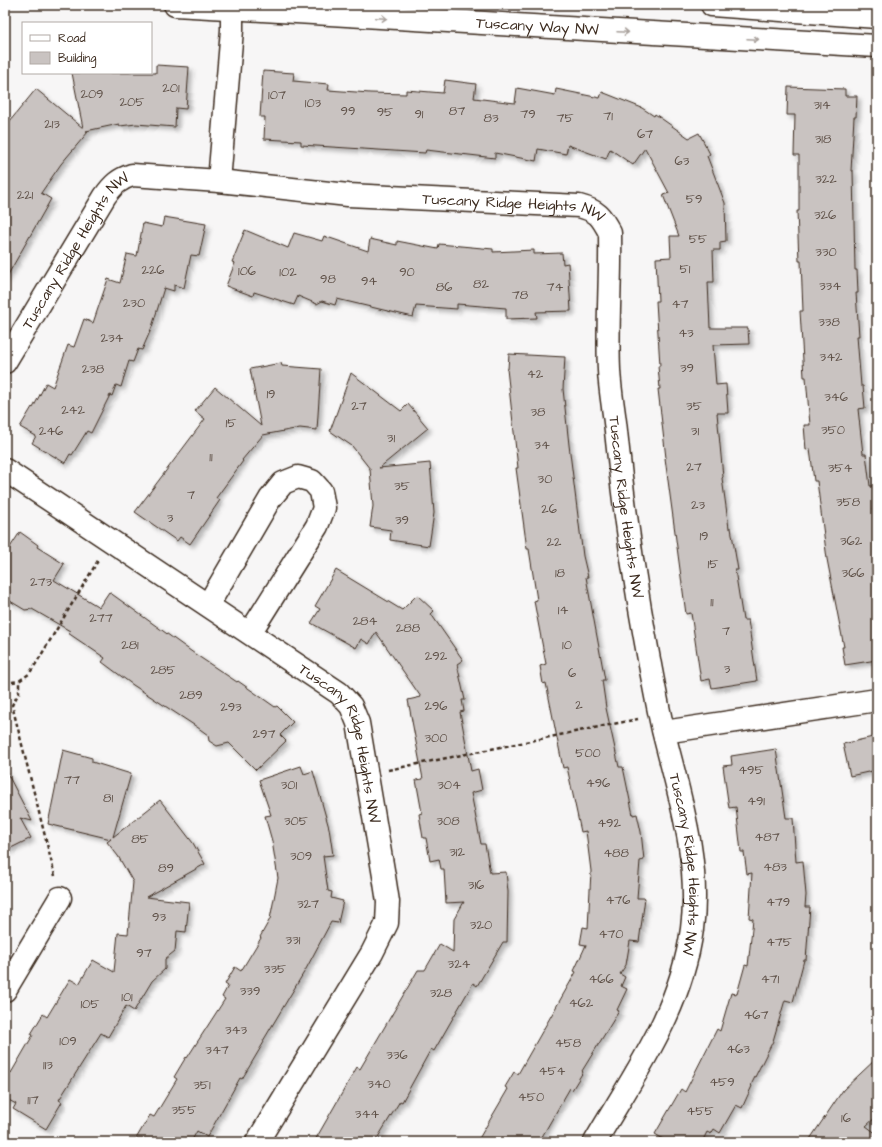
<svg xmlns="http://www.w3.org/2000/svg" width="882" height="1147" font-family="'Architects Daughter',sans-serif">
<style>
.building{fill:#c9c3c1;stroke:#3b2a1e;filter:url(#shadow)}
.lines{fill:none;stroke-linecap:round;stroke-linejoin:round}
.street-casing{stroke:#3b2a1e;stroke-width:25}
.secondary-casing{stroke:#3b2a1e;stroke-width:25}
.path{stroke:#3b2a1e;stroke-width:2.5;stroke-dasharray:4 3;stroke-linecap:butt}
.street{stroke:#fff;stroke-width:22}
.secondary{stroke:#fff;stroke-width:22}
.oneway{stroke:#a79f9a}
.labels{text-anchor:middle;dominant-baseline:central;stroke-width:4;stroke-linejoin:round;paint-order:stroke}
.number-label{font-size:13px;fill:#5e5047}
.street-label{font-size:15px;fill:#3b2a1e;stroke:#fff}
</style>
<defs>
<filter id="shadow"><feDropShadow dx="3.5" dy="3.5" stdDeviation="2" flood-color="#0004"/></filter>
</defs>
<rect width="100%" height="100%" fill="#f7f6f6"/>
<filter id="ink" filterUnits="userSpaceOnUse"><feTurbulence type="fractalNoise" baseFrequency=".025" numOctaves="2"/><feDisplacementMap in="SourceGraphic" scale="8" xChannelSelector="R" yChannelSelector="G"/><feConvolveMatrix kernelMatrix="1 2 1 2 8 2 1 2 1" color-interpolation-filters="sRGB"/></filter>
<g filter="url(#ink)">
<g class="building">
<path d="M156 65 189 67 186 109 176 108 175 127 136 124 120 126 119 124 86 131 88 132 61 164 41 193 51 199 5 280V127L36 89 83 128 72 73H156Z"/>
<path d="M263 71 294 73 293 81 329 84 328 90 370 93 406 94V90L443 93 445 80 476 84 474 98 515 103 517 88 555 95 556 89 600 98 602 92 642 108 654 116 655 114 689 138 699 133 710 154 707 156 725 203 726 241 720 242V250H713L714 282H708L710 328H748L749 344 713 345 716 385 726 384 728 413H717L723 477 722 478 729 528H731L738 570H735L743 620H748L757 681 712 688 710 679 701 681 691 613 686 614 665 458H666L658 389H660L658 366H660L656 301H658L656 258 671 257 670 236H679L663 195 669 193 645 148 633 165 610 149 606 159 568 145 566 154 538 149 536 161 495 153V158L426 150 425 153 301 145V141L264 139 265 117H260Z"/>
<path d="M788 87 845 89V96H857L856 117H854L851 171H853L855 270H857L858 293H856L859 336H857L861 386H863L865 408 858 409 863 454H866L870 486H874L877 506 873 507 877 532V660L845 665 842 647H844L827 559 817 481H814L810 449 806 450 804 425H810L806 377H804L800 311H803L801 261H799L797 211H799V155H794L795 115H787Z"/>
<path d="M164 217 206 224 199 256 191 255 184 288 174 285V291L164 288 152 327 142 350 138 349 133 362 129 361 121 387 116 385 112 396 110 395 91 433 87 431 72 455 70 454 65 463 32 443 36 436 20 427 32 407 33 408 46 383 53 387 68 345 74 347 84 319 93 323 108 279 120 283 127 254 137 256 143 223 162 227Z"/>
<path d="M245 230 288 248 294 233 322 241 324 236 368 251 370 239 397 245V241L438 249 439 244 493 249V252L534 250V254L562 253 563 264 568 263 571 311 536 312 537 318 506 319V308L457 304V309L416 306 413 317 337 299 335 305 322 301 317 304 298 296 294 305 254 292 253 296 226 286 235 263 232 262Z"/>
<path d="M509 354 565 357 563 389 569 445 583 556 588 577H586L605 680H602L606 708 619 767H623L633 815 637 814 641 832 644 860 640 861 637 898H645L639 942 630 941 626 965 620 974 625 977 621 986 627 989 617 1010 619 1011 582 1071 583 1072 572 1090 570 1088 539 1142H477L508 1089 505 1087 514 1072 518 1074 576 972 574 971 586 945 580 944 583 927 588 928 591 871 586 831 581 832 567 767 563 768 546 683 543 684 540 666 546 664 534 601 537 600 529 549H527L516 468H518L507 369H508Z"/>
<path d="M281 363 282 366 321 369 317 430 300 428 263 435 242 460 243 461 216 498 220 500 190 544 180 537 177 541 135 512 205 419 195 411 215 387 261 426 250 369Z"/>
<path d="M351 373 401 411 408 404 428 428 379 468 430 463 434 513 429 546 390 540 391 530 370 527 373 506 370 469 352 446 330 431Z"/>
<path d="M20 532 38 545 37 547 64 564 54 580 99 607 109 592 195 654 237 682 238 681 275 707 277 706 293 722 280 735 286 741 256 770 229 743 217 746 209 741 208 735 197 727 133 685 102 662 105 658 68 633 70 631 32 609 25 610 5 598V555Z"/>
<path d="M336 570 402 610 417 595 434 611 431 614 463 660 457 664 465 700H462L464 711 460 712 471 771 478 769 482 790 471 793 481 844H485L490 873 506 872 508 892 507 942H503L477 986 473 983 434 1051 431 1049 402 1102 400 1101 375 1142H314L357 1067 360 1069 418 970H425L440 944 453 952 454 919 464 902 446 903 444 869H441L439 859 430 861 426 838H423L419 814 422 813 416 780 423 779 408 700 421 697 376 632 369 644 361 639 356 648 311 623 320 609 315 606Z"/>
<path d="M877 736V770L850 776 843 744Z"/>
<path d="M776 749 786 818H793L796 862 803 861 806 895 805 907H810L806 960H804L793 1002 785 1000 773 1041 751 1085 752 1086 742 1108 736 1105 720 1133 714 1129 711 1134 707 1132 702 1142H668L655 1134 681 1089 685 1092 717 1029 720 1031 731 993 737 994 745 965 748 966 753 919 749 918 752 873 747 874 744 852H741L736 807 729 808 723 766 732 765 731 756Z"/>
<path d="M63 750 92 758V762L131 774 113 837 160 800 193 843 205 864 146 897 189 902 186 932 177 931 175 951 165 959V969L152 981 134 1011 126 1006 108 1037 101 1033 59 1100 62 1102 46 1129 13 1109 16 1104 5 1098V1069L11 1073 33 1035 31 1034 43 1014 47 1017 70 979 79 984 93 960 114 972 118 933 128 934 133 882 118 856 107 842 111 839 48 824Z"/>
<path d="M301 766 304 774 313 771 329 828 333 855 323 856 328 891 332 892 331 898 343 901 338 923 331 922 306 969 263 1041 264 1042 242 1079 240 1078 207 1137 197 1131 191 1142H134L150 1115 154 1117 177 1079 174 1077 186 1057 187 1058 225 999 222 997 228 986 225 984 235 967 241 971 261 938 260 937 270 919 278 878 272 841 265 816 271 815 259 780Z"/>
<path d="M5 769 32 821 20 818 31 838 5 851Z"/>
<path d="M877 1058V1116L866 1126 877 1134V1142H808L843 1090Z"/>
</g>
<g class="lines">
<defs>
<g id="street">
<path d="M219 181 232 30V5"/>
<path id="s1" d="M5 362 105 196C113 185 119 179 132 175L219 181 348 195 579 206C598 211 601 216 610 233 611 279 607 325 609 370 610 391 614 411 616 431 622 491 630 550 640 609 647 649 654 690 663 730 679 795 701 861 692 929 681 1011 635 1073 595 1142"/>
<path id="s2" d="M5 470 339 693 351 706 358 723 384 876 388 902 387 923 372 953 257 1142"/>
<path d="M208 605 270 499 283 483 298 477 312 481 321 491 324 508 317 526 250 633"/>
<path d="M664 732 877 700"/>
<path d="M5 990 60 898"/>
</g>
<g id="secondary">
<path id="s3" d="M175 5 877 46"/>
<path d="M712 5 877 17"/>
</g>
</defs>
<use href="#street" class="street-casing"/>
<use href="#secondary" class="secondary-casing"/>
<g class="path">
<path d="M5 683 19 681"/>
<path d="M388 770 638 719"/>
<path d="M55 876 12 705 19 693V681L29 674 37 662 99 559"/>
</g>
<use href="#street" class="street"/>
<use href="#secondary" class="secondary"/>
</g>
<defs><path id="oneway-shaft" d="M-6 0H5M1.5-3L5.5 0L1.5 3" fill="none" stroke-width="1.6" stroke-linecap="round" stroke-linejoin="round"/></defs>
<g class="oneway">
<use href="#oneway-shaft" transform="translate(381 18) rotate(3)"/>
<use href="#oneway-shaft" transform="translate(623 32) rotate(3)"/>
<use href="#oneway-shaft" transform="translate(753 39) rotate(3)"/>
</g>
</g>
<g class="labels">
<g class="number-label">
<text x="171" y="88">201</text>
<text x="92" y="94">209</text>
<text x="277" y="95">107</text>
<text x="132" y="102">205</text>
<text x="313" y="103">103</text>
<text x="822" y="105">314</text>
<text x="348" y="111">99</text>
<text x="457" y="111">87</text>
<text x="385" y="112">95</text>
<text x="419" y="114">91</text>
<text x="528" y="114">79</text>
<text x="608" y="116">71</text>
<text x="491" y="118">83</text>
<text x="565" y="118">75</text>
<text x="52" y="124">213</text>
<text x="645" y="134">67</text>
<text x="823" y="139">318</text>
<text x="682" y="161">63</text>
<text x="826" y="179">322</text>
<text x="25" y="195">221</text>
<text x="694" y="199">59</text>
<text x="825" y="215">326</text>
<text x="698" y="239">55</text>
<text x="826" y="252">330</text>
<text x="685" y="269">51</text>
<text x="153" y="270">226</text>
<text x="247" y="271">106</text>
<text x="288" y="272">102</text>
<text x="407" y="272">90</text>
<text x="328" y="279">98</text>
<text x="369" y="281">94</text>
<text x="481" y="284">82</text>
<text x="830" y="286">334</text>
<text x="444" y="287">86</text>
<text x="555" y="287">74</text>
<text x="520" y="295">78</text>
<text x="134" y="303">230</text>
<text x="680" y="304">47</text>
<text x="829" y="322">338</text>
<text x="686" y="333">43</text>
<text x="112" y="338">234</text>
<text x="831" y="357">342</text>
<text x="687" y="368">39</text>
<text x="93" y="369">238</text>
<text x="535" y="374">42</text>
<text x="271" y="394">19</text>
<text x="836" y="397">346</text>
<text x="359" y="406">27</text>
<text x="694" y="406">35</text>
<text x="73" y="410">242</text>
<text x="538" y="412">38</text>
<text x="231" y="423">15</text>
<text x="833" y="430">350</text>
<text x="51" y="431">246</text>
<text x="695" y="431">31</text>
<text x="391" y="438">31</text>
<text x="542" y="445">34</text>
<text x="211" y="457">11</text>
<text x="694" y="467">27</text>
<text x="840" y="468">354</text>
<text x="545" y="479">30</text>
<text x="402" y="486">35</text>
<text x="191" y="495">7</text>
<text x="848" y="502">358</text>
<text x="698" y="505">23</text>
<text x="549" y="509">26</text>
<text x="170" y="518">3</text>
<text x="402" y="520">39</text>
<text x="704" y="536">19</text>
<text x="851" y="541">362</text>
<text x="554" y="542">22</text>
<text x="713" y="564">15</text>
<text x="560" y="573">18</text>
<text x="853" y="573">366</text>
<text x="41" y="582">273</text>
<text x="712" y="602">11</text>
<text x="563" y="610">14</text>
<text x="101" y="618">277</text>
<text x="365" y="621">284</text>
<text x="408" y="628">288</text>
<text x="726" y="631">7</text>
<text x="130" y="645">281</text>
<text x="567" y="645">10</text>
<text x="436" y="656">292</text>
<text x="727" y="669">3</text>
<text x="163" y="670">285</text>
<text x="572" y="673">6</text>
<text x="191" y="695">289</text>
<text x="579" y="705">2</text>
<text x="436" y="706">296</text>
<text x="231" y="707">293</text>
<text x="264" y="734">297</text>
<text x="436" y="738">300</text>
<text x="588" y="753">500</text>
<text x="751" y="770">495</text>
<text x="72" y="780">77</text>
<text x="598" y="783">496</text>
<text x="289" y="785">301</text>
<text x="449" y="785">304</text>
<text x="108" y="798">81</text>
<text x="756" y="801">491</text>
<text x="296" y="821">305</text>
<text x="448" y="821">308</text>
<text x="609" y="823">492</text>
<text x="767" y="837">487</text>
<text x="140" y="839">85</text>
<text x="457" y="852">312</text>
<text x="616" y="853">488</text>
<text x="301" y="856">309</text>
<text x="775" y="867">483</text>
<text x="166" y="868">89</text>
<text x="476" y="885">316</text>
<text x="618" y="900">476</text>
<text x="778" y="902">479</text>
<text x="308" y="904">327</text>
<text x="159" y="917">93</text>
<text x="481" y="925">320</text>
<text x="611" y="934">470</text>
<text x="293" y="940">331</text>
<text x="779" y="942">475</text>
<text x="144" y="953">97</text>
<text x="459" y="964">324</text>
<text x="275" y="969">335</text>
<text x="601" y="979">466</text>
<text x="770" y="979">471</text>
<text x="250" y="991">339</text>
<text x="441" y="993">328</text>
<text x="127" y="997">101</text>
<text x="581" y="1003">462</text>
<text x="90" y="1004">105</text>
<text x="756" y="1015">467</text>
<text x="236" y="1030">343</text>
<text x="68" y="1041">109</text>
<text x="568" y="1043">458</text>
<text x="738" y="1049">463</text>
<text x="217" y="1050">347</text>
<text x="397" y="1055">336</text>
<text x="48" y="1065">113</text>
<text x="552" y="1071">454</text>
<text x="722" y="1082">459</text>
<text x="379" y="1084">340</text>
<text x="202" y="1085">351</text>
<text x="531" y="1097">450</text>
<text x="33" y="1100">117</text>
<text x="184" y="1110">355</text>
<text x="700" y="1111">455</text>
<text x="367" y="1114">344</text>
<text x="846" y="1118">16</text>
</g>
<g class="street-label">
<text stroke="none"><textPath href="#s3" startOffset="363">Tuscany Way NW</textPath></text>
<text stroke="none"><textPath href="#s1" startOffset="612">Tuscany Ridge Heights NW</textPath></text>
<text stroke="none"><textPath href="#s1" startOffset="132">Tuscany Ridge Heights NW</textPath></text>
<text stroke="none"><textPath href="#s1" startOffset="995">Tuscany Ridge Heights NW</textPath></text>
<text stroke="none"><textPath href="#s2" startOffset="447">Tuscany Ridge Heights NW</textPath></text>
<text stroke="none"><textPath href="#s1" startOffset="1358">Tuscany Ridge Heights NW</textPath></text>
</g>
</g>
<rect width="882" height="1147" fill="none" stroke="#fff" stroke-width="20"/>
<rect x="10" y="10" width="862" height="1127" fill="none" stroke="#3b2a1e" stroke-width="1.5" filter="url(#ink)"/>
<rect x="22" y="22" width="130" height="52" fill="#ffffff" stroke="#b1aaa5"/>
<rect x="30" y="35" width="20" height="6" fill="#ffffff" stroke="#b1aaa5"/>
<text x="58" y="42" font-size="12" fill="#3b2a1e">Road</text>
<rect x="30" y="52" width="20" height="12" fill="#c9c3c1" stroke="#b1aaa5"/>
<text x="58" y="62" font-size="12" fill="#3b2a1e">Building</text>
</svg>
